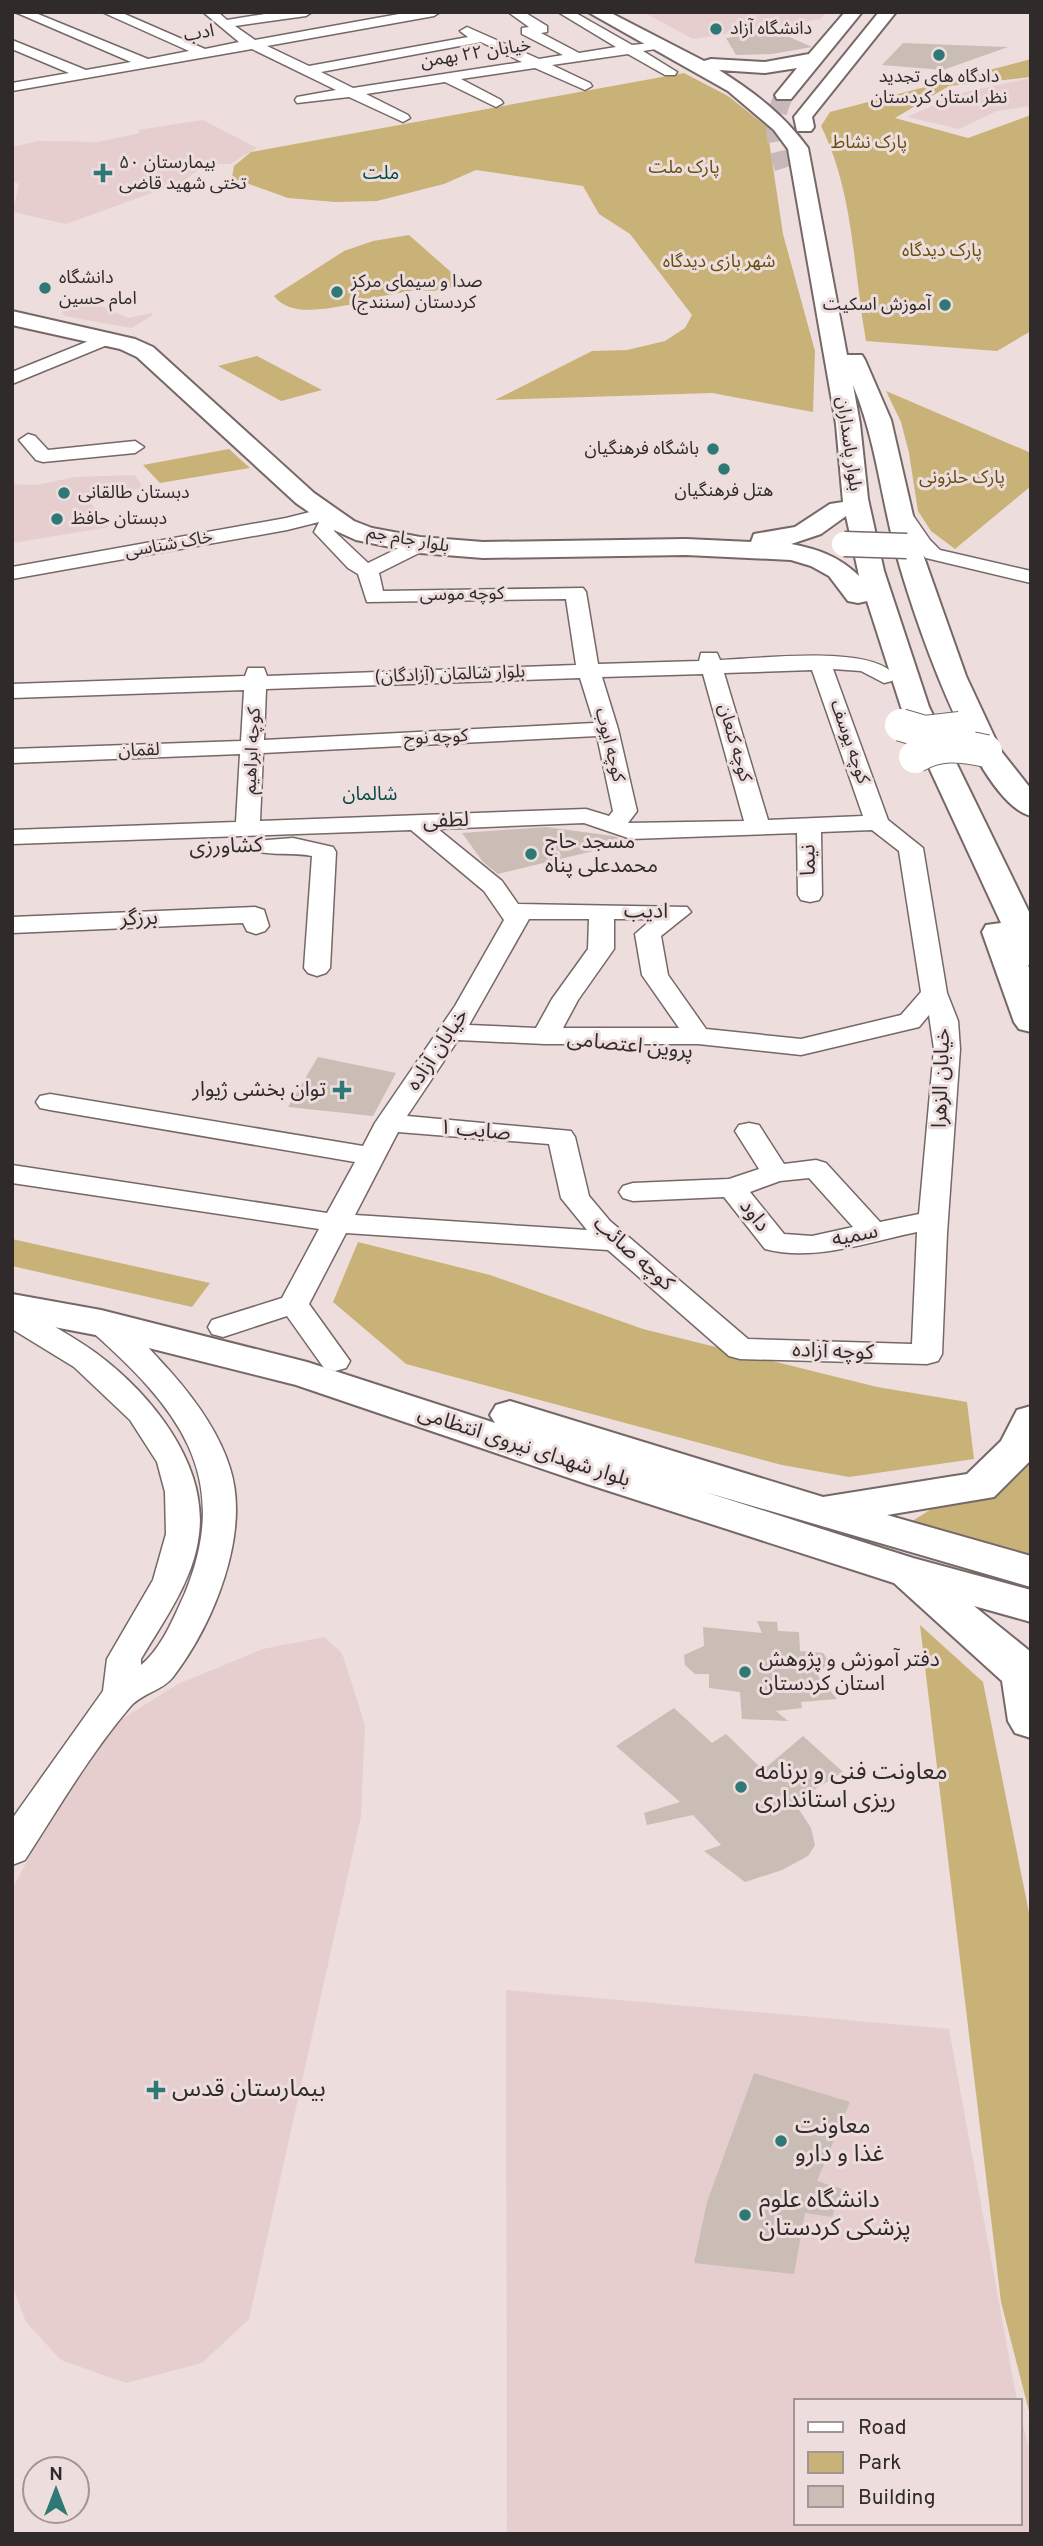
<svg xmlns="http://www.w3.org/2000/svg" width="1043" height="2546" font-family="Overpass,'Noto Sans Arabic',sans-serif">
<style>
.built{fill:#e5cecd}
.green{fill:#c9b278}
.building{fill:#c9bdb5}
.lines{fill:none;stroke-linecap:round;stroke-linejoin:round}
.major-tunnel{stroke:#c7b9b9;stroke-width:19;stroke-dasharray:19 10;stroke-linecap:butt}
.minor-casing{stroke:#756867;stroke-width:3}
.major-casing{stroke:#756867;stroke-width:4}
.minor{fill:#fff;fill-rule:evenodd}
.major{fill:#fff;fill-rule:evenodd}
.major-bridge-far1-casing{stroke:#756867;stroke-width:27;stroke-linecap:butt}
.major-bridge-casing{stroke:#756867;stroke-width:34;stroke-linecap:butt}
.major-bridge-far1{stroke:#fff;stroke-width:24}
.major-bridge{stroke:#fff;stroke-width:32}
.poi-dot{fill:#2e7876;stroke:#eddddd;stroke-width:2.5}
.labels{text-anchor:middle;dominant-baseline:central;stroke-width:6;stroke-linejoin:round;paint-order:stroke}
.far-poi-label{font-size:18px;fill:#302a2a;stroke:#eddddd;text-anchor:start}
.far-street-label{font-size:18px;fill:#302a2a;stroke:#eddddd}
.far-park-label{font-size:18px;fill:#644f0c;stroke:#eddddd}
.far-neighbourhood-label{font-size:19px;fill:#064847;stroke:#eddddd}
.street-label{font-size:21px;fill:#302a2a;stroke:#eddddd}
.poi-label{font-size:21px;fill:#302a2a;stroke:#eddddd;text-anchor:start}
.near-poi-label{font-size:24px;fill:#302a2a;stroke:#eddddd;text-anchor:start}
</style>
<rect width="100%" height="100%" fill="#eddddd"/>
<g class="built">
<path d="M643 12H826L821 19 693 39Z"/>
<path d="M1031 78V106L997 111 959 129 907 117 961 93Z"/>
<path d="M203 120 257 148 230 164H206L182 182 66 224 13 212 19 184 12 181V147L39 141 98 142 140 133 138 130Z"/>
<path d="M81 297 128 318 151 313 153 315 132 328 64 316 60 308Z"/>
<path d="M135 475 143 488 87 498 108 527 12 543V484L36 485 75 477Z"/>
<path d="M324 1637 342 1653 365 1725 361 1816 249 2319 202 2363 126 2383 61 2360 26 2322 12 2285V1890L90 1739 178 1684 263 1649Z"/>
<path d="M506 1990 949 2029 1017 2401H796V2523H1020V2414L1031 2455V2534H507Z"/>
</g>
<g class="green">
<path d="M1031 59V77L949 86 895 118 968 138 1031 115V331L997 351 866 341C853 268 854 193 821 126L830 112Z"/>
<path d="M684 73 728 96 767 127 783 234 815 351 813 412 712 393 495 400 592 351 627 350 665 341 685 328 692 315 630 234 599 214 583 186 476 170 444 184 377 201 335 202 288 198 232 178 234 166 251 152Z"/>
<path d="M409 235 460 280 462 285 433 291 416 290 360 300 355 304C331 307 292 319 274 296L344 251 373 241Z"/>
<path d="M257 356 322 390 281 401 218 366Z"/>
<path d="M886 391 1031 453V486L955 549 931 531 918 511 909 453 901 422Z"/>
<path d="M229 449 250 468 160 483 143 465Z"/>
<path d="M12 1239 210 1283 192 1307 12 1266Z"/>
<path d="M358 1242 490 1275 643 1329 877 1387 967 1402 974 1459 849 1477 782 1465 406 1364 333 1302Z"/>
<path d="M1031 1447V1561L909 1523Z"/>
<path d="M920 1625 983 1682 1031 1923V2419L1001 2302Z"/>
</g>
<g class="building">
<path d="M776 31 812 47 772 54 736 55 726 38Z"/>
<path d="M903 43 954 45 1008 47 943 70 882 65Z"/>
<path d="M546 827 613 836 631 842 498 874 483 862 462 833Z"/>
<path d="M318 1057 396 1073 373 1116 288 1107Z"/>
<path d="M757 1621 777 1622 778 1631 799 1632 800 1651 823 1653 829 1661 818 1676 837 1699 801 1702 802 1708 776 1711 788 1721 742 1719 740 1692 709 1688V1674H695L685 1665 684 1655 704 1646 703 1627 762 1633Z"/>
<path d="M674 1708 712 1743 726 1734 763 1770 803 1736 843 1772 794 1802 811 1828 815 1845 808 1856 782 1870 745 1882 704 1851 721 1845 693 1815 647 1825 644 1813 680 1802 616 1746Z"/>
<path d="M754 2073 850 2102 817 2181 842 2189 832 2217 805 2213 794 2274 694 2263 707 2202Z"/>
</g>
<g class="lines">
<path class="major-tunnel" d="M784 95C771 122 775 140 784 168"/>
<defs>
<g id="minor">
<path d="M15 12H33L148 59 189 51 102 12H120L205 49 239 42 203 12H218L227 20 277 12H312L306 16 235 26 255 40 410 12H440L434 16 267 46 309 66 468 37 460 31 467 27 539 59 563 55 522 34V28L529 27 508 12H524L547 26V32L541 33 579 53 616 47 558 12H574L632 45 662 42V48L643 51 677 72 675 75H665L628 54 552 65 590 83 592 86 585 90 535 68 461 79 501 100 503 103 496 107 445 82 366 94 408 115 410 118 403 122 349 97 297 103 295 100 297 97 336 90 252 49 12 91V83L69 73 12 49V40L86 70 131 62ZM481 42 522 62 353 88 321 72Z"/>
<path d="M106 334 115 339 112 343 12 384V372Z"/>
<path d="M28 434 35 436 48 450 135 441 144 447 135 453 43 462 36 460 19 440Z"/>
<path d="M898 502 905 504 930 540 940 550 1031 571V583L926 558 915 549 888 508Z"/>
<path d="M326 508 338 513 341 517 334 531 368 563 413 541H427L430 545 427 549 379 573 383 591 583 588 586 592 598 664 699 661 701 653H717L720 660C759 659 873 644 895 676L892 681 884 683 861 671 833 669 888 820 923 848 947 993 958 1021 960 1049 947 1233 942 1354 938 1361 927 1364 740 1359 729 1356 608 1250 346 1233 309 1304 350 1361 346 1368 335 1371 324 1368 287 1316 223 1337 212 1334 208 1327 212 1320 282 1298 319 1229 12 1183V1165L327 1213 355 1162 50 1110 40 1108 36 1102 40 1096 50 1094 363 1146 375 1123 455 1006 504 920 484 891 411 830 12 844V830L236 822 240 754 12 763V749L241 741 244 690 12 698V684L245 676 248 668H264L267 676 576 665 566 599 367 602 358 574 348 568 314 532 319 522 287 530 12 579V567L286 518ZM812 670 863 816 768 820 724 673ZM703 674 744 821 628 823 637 811 618 729 602 677ZM580 678 594 723 264 740 266 689ZM597 736 613 811 609 816 586 809 260 821 263 753ZM584 823 631 839 797 833 798 895 801 900 810 902 819 900 822 895 821 832 872 830 899 851 921 992 901 1015 801 1039 706 1029 668 975 661 936 691 912 687 907 518 904 502 881 438 829ZM529 919H589L588 949 552 999 536 1028 469 1025ZM614 919H652L635 934 642 975 679 1028H563L578 1000 614 949ZM929 1015 934 1049 919 1214 880 1222 826 1163 816 1160 784 1164 759 1125 749 1123 739 1125 735 1131 759 1169 729 1179 633 1183 623 1186 619 1192 623 1198 633 1201 724 1197 765 1249C814 1262 869 1242 917 1232L912 1344 748 1339 610 1221 589 1196 575 1137 571 1131 407 1116 458 1040 545 1044H698L801 1055 919 1027ZM398 1132 549 1144 561 1198 587 1230 355 1215ZM809 1178 853 1227 812 1236 784 1234 750 1192 780 1181Z"/>
<path d="M293 838 333 847 336 852 330 968 326 973 317 976 308 973 304 968 312 856C293 852 274 856 255 851L252 846 255 841Z"/>
<path d="M255 907 264 910 269 926 265 931 256 934 247 931 243 923 12 933V917Z"/>
<path d="M12 1305 23 1308C47 1323 73 1336 96 1353 150 1393 208 1463 199 1534 194 1580 164 1620 141 1659V1665C162 1648 174 1617 185 1593 234 1474 176 1406 90 1330L86 1323 90 1316C98 1314 103 1312 111 1316 129 1324 155 1355 169 1370 194 1398 219 1432 230 1468 251 1534 213 1625 173 1677 162 1691 142 1693 130 1707 90 1754 58 1809 25 1860L12 1865V1819L103 1691 107 1659 153 1580 166 1534 165 1492 157 1462 130 1420 74 1367 12 1329Z"/>
</g>
<g id="major">
<path d="M588 12H609L704 61 711 59 765 62 809 54 845 12H862L791 99H777L775 95 797 68 765 73 719 70C754 92 784 115 808 148L847 355H862L865 360 891 420 920 546 966 676 1001 751 1031 789V816C974 802 908 601 894 545 880 490 875 438 853 385L860 424 868 499 884 571 929 707 1031 916V966L1028 965 1031 973V1032L1019 1029 1014 1022 982 932 986 925 1001 923 901 707 867 601 858 603 848 601 829 576 811 566 791 560 686 555 483 558 420 553 356 540 336 531 296 503 137 357 120 349 12 325V311L135 339 153 347 314 493 354 521 372 528 420 537 483 542 686 539 751 542 754 534 795 527 830 504 843 502 836 424 788 149 774 130 728 91ZM846 516 858 571 859 576C840 557 818 549 791 544L821 534Z"/>
<path d="M879 12H896L812 117 814 127 811 131H797L794 117Z"/>
<path d="M12 1294 101 1310 307 1362 495 1423 490 1415 496 1405 510 1401 823 1497 967 1474 1001 1441 1017 1410 1031 1406V1460L994 1497 887 1515 1031 1556V1587L705 1492 913 1558 1031 1590V1622L974 1606 1031 1652V1738L1015 1733 1008 1721 1002 1681 894 1583 584 1483 296 1385 101 1336 12 1319Z"/>
</g>
</defs>
<use href="#minor" class="minor-casing"/>
<use href="#major" class="major-casing"/>
<use href="#minor" class="minor"/>
<use href="#major" class="major"/>
<defs>
<path id="major-bridge-far1" d="M844 544 907 546"/>
<g id="major-bridge">
<path d="M901 725 925 732 960 728"/>
<path d="M915 757C938 743 960 745 986 751"/>
</g>
</defs>
<use href="#major-bridge-far1" class="major-bridge-far1-casing"/>
<use href="#major-bridge" class="major-bridge-casing"/>
<use href="#major-bridge-far1" class="major-bridge-far1"/>
<use href="#major-bridge" class="major-bridge"/>
</g>
<g class="poi-dot">
<circle cx="716" cy="29" r="7"/>
<circle cx="939" cy="55" r="7"/>
<path d="M99.5 162.5h7v7h7v7h-7v7h-7v-7h-7v-7h7z"/>
<circle cx="45" cy="288" r="7"/>
<circle cx="337" cy="292" r="7"/>
<circle cx="945" cy="305" r="7"/>
<circle cx="713" cy="449" r="7"/>
<circle cx="724" cy="469" r="7"/>
<circle cx="64" cy="493" r="7"/>
<circle cx="57" cy="519" r="7"/>
<circle cx="531" cy="854" r="7"/>
<path d="M338.5 1079.5h7v7h7v7h-7v7h-7v-7h-7v-7h7z"/>
<circle cx="745" cy="1672" r="7"/>
<circle cx="741" cy="1787" r="7"/>
<path d="M152.5 2079.5h7v7h7v7h-7v7h-7v-7h-7v-7h7z"/>
<circle cx="781" cy="2141" r="7"/>
<circle cx="745" cy="2215" r="7"/>
</g>
<g class="labels">
<g class="far-poi-label">
<text x="730" y="29">دانشگاه آزاد</text>
<text x="939" y="77" text-anchor="middle">دادگاه های تجدید<tspan x="939" dy="21">نظر استان کردستان</tspan></text>
<text x="119" y="163">بیمارستان ۵۰<tspan x="119" dy="21">تختی شهید قاضی</tspan></text>
<text x="59" y="278">دانشگاه<tspan x="59" dy="21">امام حسین</tspan></text>
<text x="351" y="282">صدا و سیمای مرکز<tspan x="351" dy="21">کردستان (سنندج)</tspan></text>
<text x="931" y="305" text-anchor="end">آموزش اسکیت</text>
<text x="699" y="449" text-anchor="end">باشگاه فرهنگیان</text>
<text x="724" y="491" text-anchor="middle">هتل فرهنگیان</text>
<text x="78" y="493">دبستان طالقانی</text>
<text x="71" y="519">دبستان حافظ</text>
</g>
<g class="far-street-label">
<text transform="translate(199 34) rotate(-10)">ادب</text>
<text transform="translate(476 54) rotate(-9)">خیابان ۲۲ بهمن</text>
<text transform="translate(848 444) rotate(82)">بلوار پاسداران</text>
<text transform="translate(408 540) rotate(10)">بلوار جام جم</text>
<text transform="translate(169 545) rotate(-10)">خاک شناسی</text>
<text transform="translate(462 595) rotate(-1)">کوچه موسی</text>
<text transform="translate(450 675) rotate(-2)">بلوار شالمان (آزادگان)</text>
<text transform="translate(436 738) rotate(-3)">کوچه نوح</text>
<text transform="translate(849 742) rotate(71)">کوچه یوسف</text>
<text transform="translate(734 743) rotate(74)">کوچه کنعان</text>
<text transform="translate(609 745) rotate(76)">کوچه ایوب</text>
<text transform="translate(139 751) rotate(-2)">لقمان</text>
<text transform="translate(253 751) rotate(-87)">کوچه ابراهیم</text>
</g>
<g class="far-park-label">
<text x="869" y="143">پارک نشاط</text>
<text x="684" y="168">پارک ملت</text>
<text x="942" y="251">پارک دیدگاه</text>
<text x="719" y="262">شهر بازی دیدگاه</text>
<text x="962" y="478">پارک حلزونی</text>
</g>
<g class="far-neighbourhood-label">
<text x="381" y="174">ملت</text>
<text x="370" y="795">شالمان</text>
</g>
<g class="street-label">
<text transform="translate(446 821) rotate(-2)">لطفی</text>
<text transform="translate(226 847) rotate(-2)">کشاورزی</text>
<text transform="translate(809 860) rotate(-91)">نیما</text>
<text transform="translate(646 912) rotate(1)">ادیب</text>
<text transform="translate(139 919) rotate(-2)">برزگر</text>
<text transform="translate(630 1046) rotate(6)">پروین اعتصامی</text>
<text transform="translate(438 1050) rotate(-56)">خیابان آزاده</text>
<text transform="translate(942 1078) rotate(-88)">خیابان الزهرا</text>
<text transform="translate(475 1131) rotate(5)">صایب ۱</text>
<text transform="translate(754 1216) rotate(52)">داود</text>
<text transform="translate(855 1236) rotate(-11)">سمیه</text>
<text transform="translate(633 1254) rotate(42)">کوچه صائب</text>
<text transform="translate(833 1352) rotate(2)">کوچه آزاده</text>
<text transform="translate(524 1447) rotate(18)">بلوار شهدای نیروی انتظامی</text>
</g>
<g class="poi-label">
<text x="545" y="842">مسجد حاج<tspan x="545" dy="24">محمدعلی پناه</tspan></text>
<text x="326" y="1090" text-anchor="end">توان بخشی ژیوار</text>
<text x="759" y="1660">دفتر آموزش و پژوهش<tspan x="759" dy="24">استان کردستان</tspan></text>
</g>
<g class="near-poi-label">
<text x="755" y="1773">معاونت فنی و برنامه<tspan x="755" dy="28">ریزی استانداری</tspan></text>
<text x="172" y="2090">بیمارستان قدس</text>
<text x="795" y="2127">معاونت<tspan x="795" dy="28">غذا و دارو</tspan></text>
<text x="759" y="2201">دانشگاه علوم<tspan x="759" dy="28">پزشکی کردستان</tspan></text>
</g>
</g>
<rect width="1043" height="2546" fill="none" stroke="#302a2a" stroke-width="28"/>
<rect x="794" y="2399" width="228" height="126" fill="#eddddd" stroke="#a19595" stroke-width="2"/>
<rect x="808" y="2422" width="35" height="10" fill="#ffffff" stroke="#a19595" stroke-width="2"/>
<text x="858" y="2434" font-size="21" fill="#302a2a">Road</text>
<rect x="808" y="2452" width="35" height="21" fill="#c9b278" stroke="#a19595" stroke-width="2"/>
<text x="858" y="2469" font-size="21" fill="#302a2a">Park</text>
<rect x="808" y="2486" width="35" height="21" fill="#c9bdb5" stroke="#a19595" stroke-width="2"/>
<text x="858" y="2504" font-size="21" fill="#302a2a">Building</text>
<g transform="translate(56 2490)"><circle r="33" fill="#eddddd" stroke="#a19595" stroke-width="2"/>
<path d="M0-5L12 26L0 18L-12 26Z" fill="#2e7876"/>
<text y="-10" font-size="19" font-weight="bold" text-anchor="middle" fill="#302a2a">N</text>
</g>
</svg>
